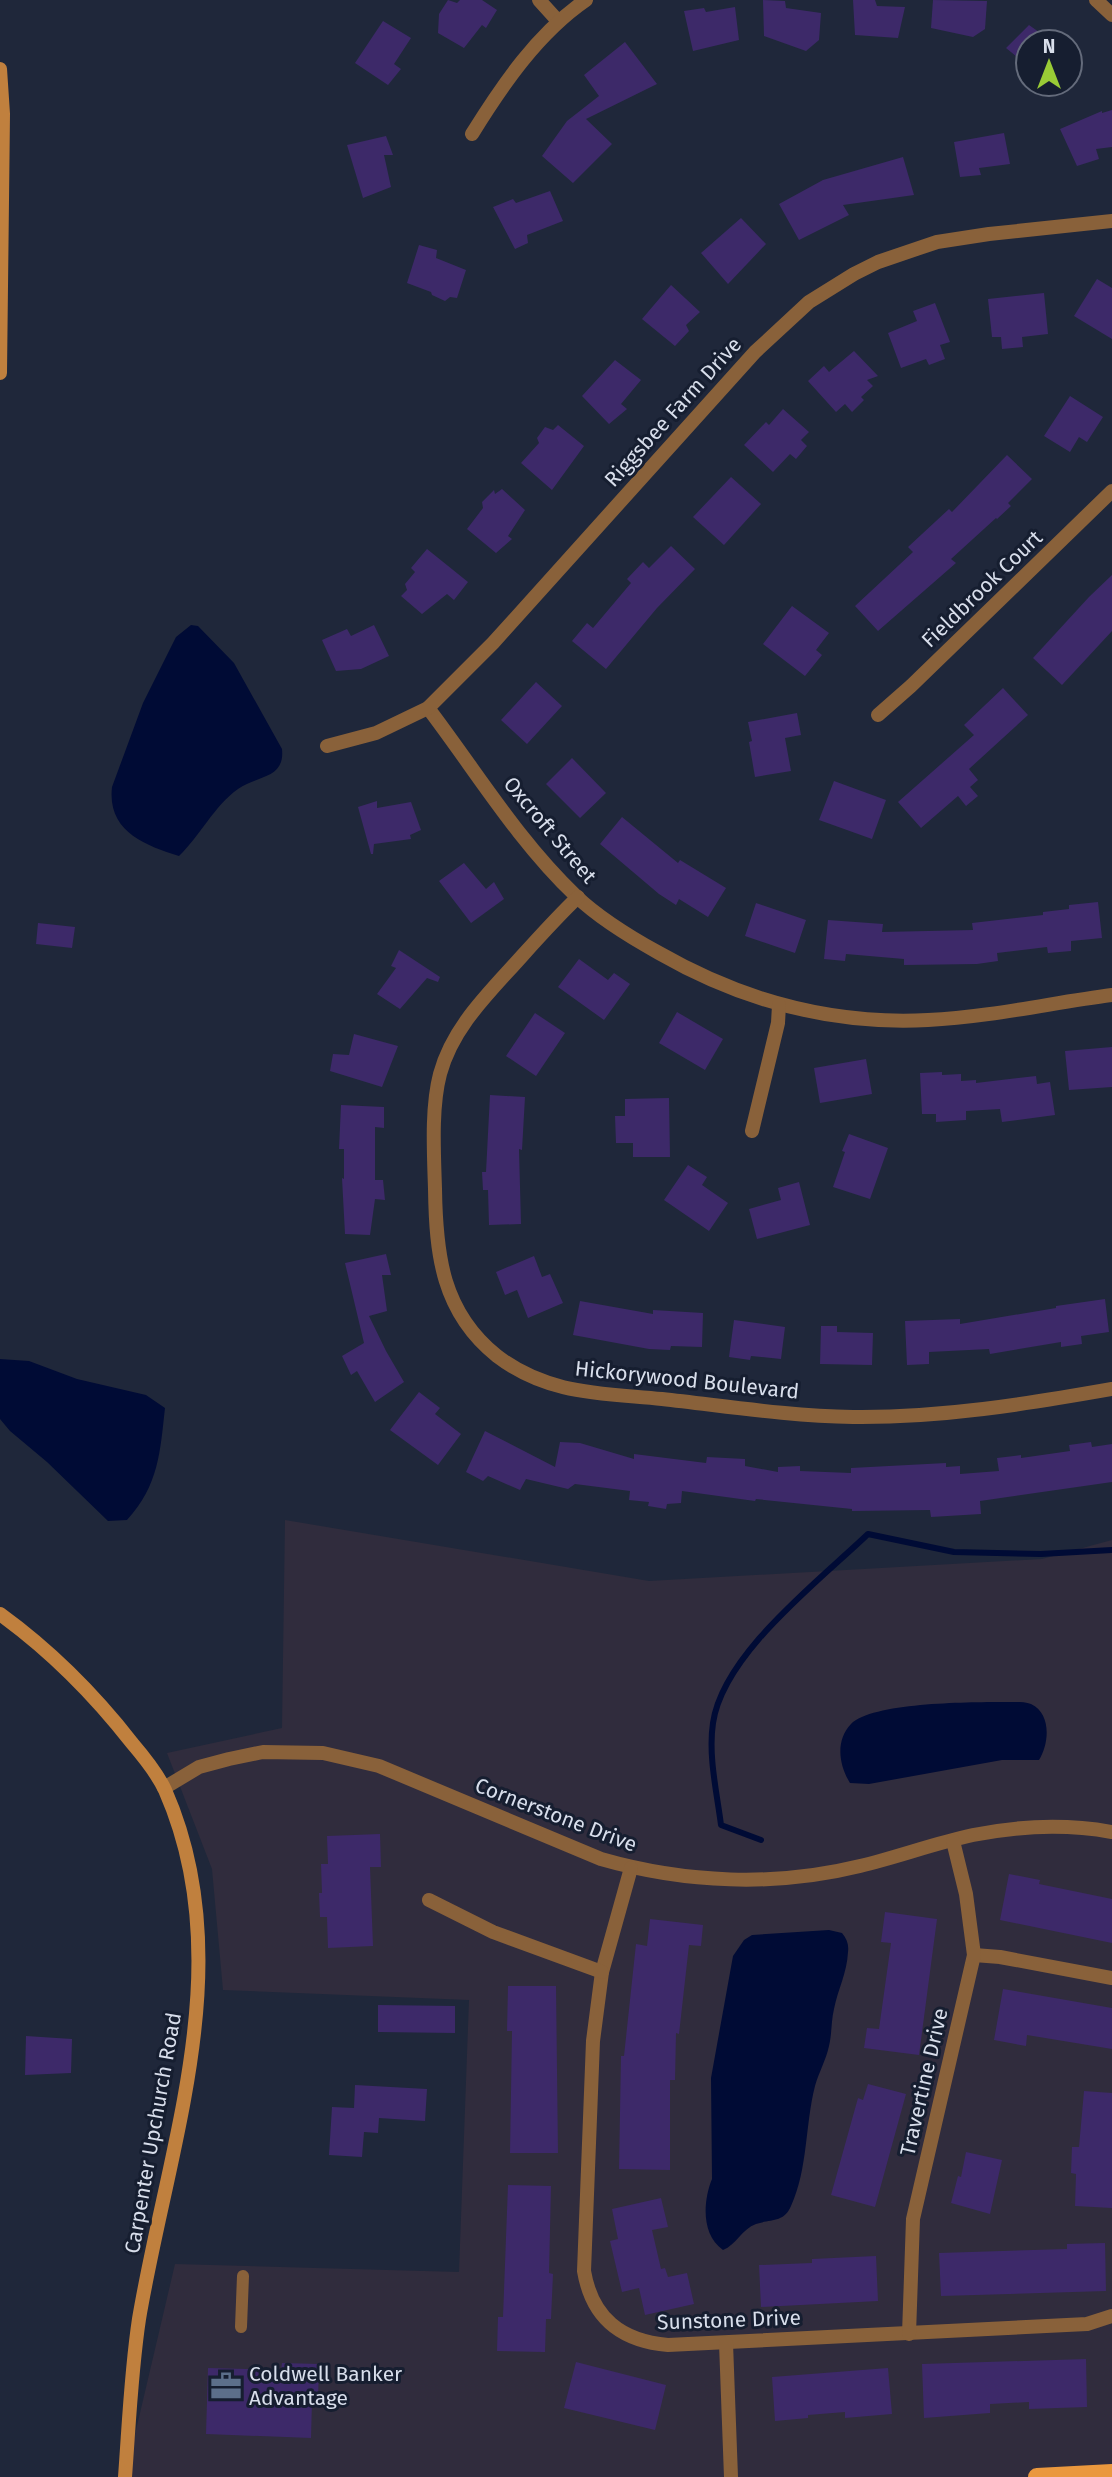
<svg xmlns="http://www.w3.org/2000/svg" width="1112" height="2477" font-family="'Fira Sans',sans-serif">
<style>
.commercial{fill:#302c3d}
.water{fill:#000b35}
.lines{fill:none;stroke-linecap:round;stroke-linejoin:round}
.stream{stroke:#000b35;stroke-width:6}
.building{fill:#3d2969}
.lane{stroke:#89613a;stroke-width:12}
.street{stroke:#89613a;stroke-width:14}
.secondary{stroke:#c0803e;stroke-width:14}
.primary{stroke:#ea983e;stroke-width:18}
.labels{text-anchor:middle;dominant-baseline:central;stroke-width:6;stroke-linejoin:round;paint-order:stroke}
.street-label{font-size:21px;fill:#d8deeb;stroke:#161e30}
.poi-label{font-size:21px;fill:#d8deeb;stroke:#161e30;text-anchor:start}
</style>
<rect width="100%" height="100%" fill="#1f273a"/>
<path class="commercial" d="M285 1520 649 1581 1042 1559 1112 1540V2477H125L175 2264 459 2272 469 2000 223 1990 212 1869 167 1753 282 1728Z"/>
<g class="water">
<path d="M191 625 198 626 234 663 282 749C285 779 258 775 238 789 214 806 200 836 179 856 144 845 107 831 112 787L143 703 176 637Z"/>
<path d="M0 1359 29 1361 77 1379 146 1395 165 1408C160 1452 159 1485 127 1520L108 1521 47 1462 10 1431 0 1419Z"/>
<path d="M1014 1702C1019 1702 1026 1702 1031 1704 1052 1714 1049 1744 1039 1760H1002L869 1784 850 1783C839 1765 835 1741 851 1724 874 1701 980 1702 1014 1702Z"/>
<path d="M829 1930 842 1933C847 1939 849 1945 848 1952 847 1973 838 1989 834 2009 831 2021 832 2034 829 2046 826 2060 819 2072 815 2086 805 2125 808 2169 791 2206 784 2223 770 2219 756 2224 742 2229 736 2245 723 2250 701 2235 703 2201 712 2179L711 2078 733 1956 744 1940 752 1935Z"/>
</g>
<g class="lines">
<path class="stream" d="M761 1840 721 1825C717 1793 708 1756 713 1723 723 1654 819 1581 868 1534L954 1552 1041 1554 1112 1550"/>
</g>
<g class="building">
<path d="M448 0 457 3 460 0H482L497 10 486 28 482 25 464 48 438 33 439 14Z"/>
<path d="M763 0 785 1 786 8 821 13 819 40 806 51 764 36Z"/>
<path d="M853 0H875L877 6 905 7 898 38 855 35Z"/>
<path d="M933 0 987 1 985 29 973 37 931 28Z"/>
<path d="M735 7 739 40 693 51 684 11 704 8 706 12Z"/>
<path d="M383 21 411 38 394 64 401 69 388 85 355 63Z"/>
<path d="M1029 25 1053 42H1028V66L1006 48Z"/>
<path d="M625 42 657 84 586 119 612 144 573 183 542 156 567 121 599 96 584 75Z"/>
<path d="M1112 110V147L1096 149 1099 159 1077 166 1060 129 1102 111V113Z"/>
<path d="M1004 133 1010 164 979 168 981 175 960 177 954 142Z"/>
<path d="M386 136 393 155H384L391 187 363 198 347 145Z"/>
<path d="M903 157 914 195 843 205 849 215 799 240 779 204 823 180Z"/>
<path d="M550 191 563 221 527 235 528 243 515 249 493 207 513 199 516 203Z"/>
<path d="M741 218 766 244 728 284 701 253Z"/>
<path d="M419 245 437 250 436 258 466 270 457 298 450 297 445 301 432 295 431 292 407 283Z"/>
<path d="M1097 279 1112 288V339L1074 316Z"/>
<path d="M671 285 700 312 686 325 689 331 675 346 642 319Z"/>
<path d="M1044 293 1048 334 1022 337 1023 347 1002 349 1001 337H992L988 299Z"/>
<path d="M935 303 950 342 940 345 945 359 929 365 926 359 901 368 888 333 917 321 913 311Z"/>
<path d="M854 351 878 376 867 380 873 386 861 397 864 400 852 412 845 404 836 412 808 381 824 366 829 372Z"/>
<path d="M615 360 641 380 621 404 627 409 609 424 582 396Z"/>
<path d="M1070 396 1103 417 1087 442 1079 437 1070 452 1044 436Z"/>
<path d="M783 409 809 432 801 440 807 446 796 459 790 454 773 472 744 445 766 422 769 425Z"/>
<path d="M558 425 584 446 552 490 521 463 539 443 537 438 545 427 553 430Z"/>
<path d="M1007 455 1032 479 1008 503 1011 506 997 519 996 518 951 559 956 563 878 631 855 606 913 552 908 547 949 509 952 512Z"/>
<path d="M731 477 761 504 724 545 693 517Z"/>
<path d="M502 489 525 510 508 536 512 539 496 553 467 529 483 508 482 502 494 490 495 494Z"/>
<path d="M671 546 695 569 657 608 606 669 572 641 587 623 593 628 631 583 627 579 643 562 649 568Z"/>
<path d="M427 549 468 582 454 600 447 594 422 614 401 596 407 590 405 584 415 572 411 568Z"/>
<path d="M1112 575V631L1062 685 1033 658 1089 597Z"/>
<path d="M792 606 829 633 816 650 822 655 805 676 763 644Z"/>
<path d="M374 625 389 656 361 669 336 671 322 640 347 629 351 636Z"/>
<path d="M536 682 562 706 527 744 501 720Z"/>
<path d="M1003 688 1028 715 969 769 978 780 970 787 978 796 966 806 958 796 921 828 898 802 974 735 964 725Z"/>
<path d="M797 713 801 735 785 738 791 771 755 777 749 742 752 741 748 722Z"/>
<path d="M572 758 606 793 580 818 546 784Z"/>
<path d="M834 781 886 800 872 839 819 820Z"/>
<path d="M377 801V808L411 802 421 830 410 835 411 839 374 844 373 854H371L358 807Z"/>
<path d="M622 817 678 863 680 860 726 888 708 917 679 899 676 905 659 894 600 844Z"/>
<path d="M464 863 486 889 494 882 504 899 471 923 439 881Z"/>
<path d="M1098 902 1102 938 1071 941V951L1048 953 1047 947 997 953 998 961 977 964 904 965V959L846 954 845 961 824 959 828 920 883 924 882 932 973 930 972 923 1043 915V912L1069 909V905Z"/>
<path d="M756 903 806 920 795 953 745 936Z"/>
<path d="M38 923 75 927 72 948 36 944Z"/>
<path d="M399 950 440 977 438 982 427 978 400 1009 377 994 396 968 391 966Z"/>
<path d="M579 959 608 980 614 973 630 984 604 1020 558 987Z"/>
<path d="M677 1012 723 1039 705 1070 659 1043Z"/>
<path d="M535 1013 565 1033 536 1076 506 1056Z"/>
<path d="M354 1034 398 1046 382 1087 330 1071 333 1054 349 1055Z"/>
<path d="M1112 1047V1087L1069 1090 1065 1051Z"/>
<path d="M866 1059 872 1094 820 1103 814 1068Z"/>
<path d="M942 1072V1075L961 1074V1081L976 1080V1083L1036 1076 1037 1084 1050 1082 1055 1115 1002 1122 1000 1109 966 1111V1120L936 1122V1114H922L920 1073Z"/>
<path d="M490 1095 525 1097 522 1150 519 1149 521 1224 489 1225 488 1190H483L482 1172H486Z"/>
<path d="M669 1098 670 1157H633V1143H616L615 1116H625V1099Z"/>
<path d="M341 1105 384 1107V1128L375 1127V1180H383L385 1200 375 1199 370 1235 345 1234 342 1178 344 1179V1149H339Z"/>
<path d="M849 1134 888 1148 870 1199 833 1187 845 1152 842 1151Z"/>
<path d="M688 1165 707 1177 702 1185 728 1203 709 1231 664 1200Z"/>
<path d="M799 1182 810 1225 757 1239 749 1209 781 1200 778 1188Z"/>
<path d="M386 1254 391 1275H382L387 1311 369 1316 386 1351 404 1382 375 1402 357 1371 351 1375 342 1356 364 1343 345 1263Z"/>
<path d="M534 1256 542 1277 550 1274 563 1303 528 1318 517 1290 505 1295 496 1272Z"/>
<path d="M1105 1299 1109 1332 1081 1336 1082 1344 1061 1347V1342L990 1354 989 1349 929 1352V1364L907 1365 905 1321 960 1319V1324L1056 1308V1306Z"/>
<path d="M580 1301 653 1314V1310L703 1313 702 1347 671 1346 670 1350 649 1349 573 1335Z"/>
<path d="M734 1320 785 1327 781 1359 751 1356 750 1360 729 1357Z"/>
<path d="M821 1326H837V1332L873 1333 872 1365 820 1364Z"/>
<path d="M419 1392 440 1408 435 1414 461 1434 438 1465 390 1430Z"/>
<path d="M485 1431 555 1467 560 1442 580 1443 634 1459V1454L706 1463 707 1457 745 1459V1466L778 1472V1467L800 1466V1471L851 1473V1468L946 1463V1467L960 1466V1474L999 1471 997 1458 1021 1455V1458L1070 1451 1069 1445 1091 1442 1092 1447 1112 1444V1482L980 1501 981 1514 931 1517 930 1510 852 1511V1509L756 1499 755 1501 682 1491 681 1503 667 1504 666 1509 648 1506 649 1502 629 1500 630 1491 575 1484 568 1489 526 1479 520 1490 488 1476 483 1481 466 1472Z"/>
<path d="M380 1834 381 1867H370L373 1946 328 1948 327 1917H320L319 1893H322L321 1864H328L327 1836Z"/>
<path d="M1009 1874 1040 1880 1039 1884 1112 1899V1943L1000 1920Z"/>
<path d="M885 1912 937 1919 919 2055 864 2048 867 2028 879 2029 891 1943 881 1942Z"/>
<path d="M650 1919 703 1925 701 1946 689 1945 679 2034 676 2033 675 2080H670V2170L619 2169 621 2056H624L636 1944 647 1946Z"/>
<path d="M508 1986H556L558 2153H510L512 2031H507Z"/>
<path d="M1003 1989 1112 2008V2049L1027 2035 1026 2046 994 2040Z"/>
<path d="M378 2005 455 2006V2033L378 2032Z"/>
<path d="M26 2036 72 2039 71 2073 25 2075Z"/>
<path d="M868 2084 906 2094 875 2207 831 2195 858 2098 863 2100Z"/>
<path d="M355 2085 427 2089 425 2121 379 2118 378 2133 364 2132 362 2157 329 2155 332 2107 354 2108Z"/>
<path d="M1084 2091 1112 2093V2208L1075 2206 1076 2174 1071 2173 1072 2147H1079Z"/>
<path d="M966 2152 1002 2160 990 2214 951 2203 958 2176 961 2177Z"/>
<path d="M508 2185 551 2186 549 2273 553 2274 551 2319H546L545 2352 497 2351 498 2317H503Z"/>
<path d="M661 2198 668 2227 652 2230 661 2269 665 2268 668 2277 687 2273 694 2304 645 2315 639 2288 622 2292 610 2241 618 2239 612 2209Z"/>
<path d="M1105 2243 1106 2291 941 2296 939 2253 1067 2249V2244Z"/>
<path d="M876 2256 878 2301 761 2307 759 2265 812 2263V2259Z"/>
<path d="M1086 2359 1087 2407 1029 2409V2402L990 2404V2413L924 2418 922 2364Z"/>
<path d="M576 2362 666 2385 655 2430 564 2408Z"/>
<path d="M282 2363 319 2364 318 2402 312 2401 311 2438 206 2434 208 2368 281 2370Z"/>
<path d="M888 2368 892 2414 845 2418V2412L808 2415V2418L775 2421 772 2377Z"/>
</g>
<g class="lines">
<path class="lane" d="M241 2327 243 2276"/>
<g class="street">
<path d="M539 0 558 21"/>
<path d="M1096 0 1112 15"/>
<path d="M472 134C503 84 538 33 586 0"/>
<path d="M428 708C476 771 518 841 576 896 600 919 630 937 659 953 741 1000 832 1025 928 1020 990 1017 1051 1003 1112 995"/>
<path d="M878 715 911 686 1112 491"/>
<path d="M327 746 376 733 428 708 493 643 755 352 809 302 854 274 878 262 937 242 989 234 1112 221"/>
<path d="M578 897C558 916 540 936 522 956 490 992 453 1026 440 1074 431 1108 434 1154 435 1189 436 1255 442 1312 497 1356 548 1395 602 1393 662 1399 726 1406 789 1416 853 1417 940 1418 1027 1404 1112 1389"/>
<path d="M752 1131 778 1023 779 1005"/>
<path d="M164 1788 199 1767 229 1759 263 1752 323 1753 379 1766 601 1859C685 1883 775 1887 860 1866 898 1857 935 1843 973 1835 1018 1826 1067 1824 1112 1832"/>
<path d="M631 1868 602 1972 593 2041 584 2271C592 2318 621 2341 668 2345L1087 2324 1112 2316"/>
<path d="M429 1900 493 1932 602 1972"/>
<path d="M974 1955 1000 1957 1112 1978"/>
<path d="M909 2334 913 2219 974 1955 966 1894 953 1841"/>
<path d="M726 2343 731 2477"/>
</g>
<g class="secondary">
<path d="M0 69 3 114 0 373"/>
<path d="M0 1614C51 1651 93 1693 132 1743 144 1757 157 1773 165 1790 241 1962 168 2146 139 2319 131 2372 129 2424 125 2477"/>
</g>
<path class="primary" d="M1037 2477 1112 2473"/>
</g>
<defs>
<symbol id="office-bare" viewBox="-9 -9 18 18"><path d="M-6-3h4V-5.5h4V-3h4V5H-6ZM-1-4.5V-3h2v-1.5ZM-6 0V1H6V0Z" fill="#5c6f8a" stroke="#161e30" stroke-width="2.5" paint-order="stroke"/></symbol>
</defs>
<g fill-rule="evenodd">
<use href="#office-bare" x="204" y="2364" width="44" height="44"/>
</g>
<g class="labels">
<g class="street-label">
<text transform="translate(673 412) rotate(-48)">Riggsbee Farm Drive</text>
<text transform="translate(982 589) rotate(-44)">Fieldbrook Court</text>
<text transform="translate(550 830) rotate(50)">Oxcroft Street</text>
<text transform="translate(687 1380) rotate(6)">Hickorywood Boulevard</text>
<text transform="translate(556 1815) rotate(21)">Cornerstone Drive</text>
<text transform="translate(924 2082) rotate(-77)">Travertine Drive</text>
<text transform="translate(153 2133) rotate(-80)">Carpenter Upchurch Road</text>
<text transform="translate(729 2320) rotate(-2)">Sunstone Drive</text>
</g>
<g class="poi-label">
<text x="249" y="2374">Coldwell Banker<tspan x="249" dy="24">Advantage</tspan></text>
</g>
</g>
<g transform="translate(1049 63)"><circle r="33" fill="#161e30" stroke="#646b7b" stroke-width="2"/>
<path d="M0-5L12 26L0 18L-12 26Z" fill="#99cb36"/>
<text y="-10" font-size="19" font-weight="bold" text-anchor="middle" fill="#d8deeb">N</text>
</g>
</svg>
